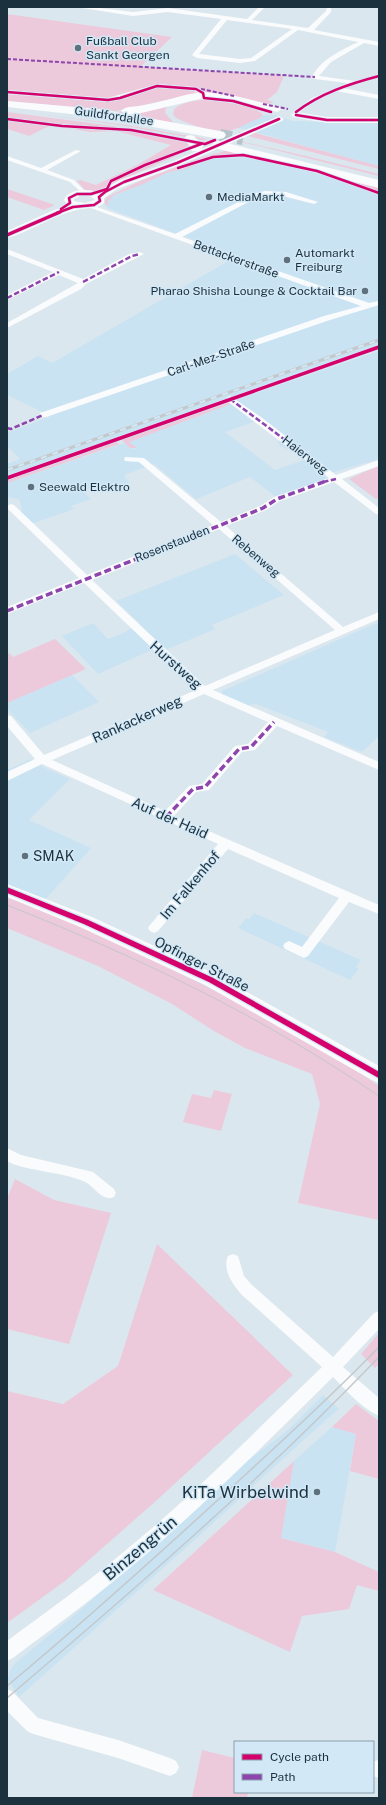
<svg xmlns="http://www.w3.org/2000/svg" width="386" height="1805" font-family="'Public Sans',sans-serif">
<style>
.built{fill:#c9e3f3;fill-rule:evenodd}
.green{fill:#eccadb}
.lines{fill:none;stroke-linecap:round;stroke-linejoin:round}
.highway-tunnel{stroke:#b5c3cb;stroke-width:12;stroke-dasharray:12 6;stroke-linecap:butt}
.street{fill:#fafbfc;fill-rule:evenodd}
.secondary{fill:#fafbfc;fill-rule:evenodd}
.highway{fill:#fafbfc;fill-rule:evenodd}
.tram-far1{stroke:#c4c8ca;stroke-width:1}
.tram{stroke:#c4c8ca;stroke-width:1.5}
.rail-casing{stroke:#c4c8ca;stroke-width:3}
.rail{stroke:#d3e8f6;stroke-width:2;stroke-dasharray:6;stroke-linecap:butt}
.quiet-far2{stroke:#8e44ad;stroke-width:2;stroke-dasharray:4 2;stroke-linecap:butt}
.quiet-far1{stroke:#8e44ad;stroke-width:2.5;stroke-dasharray:5.5 2.5;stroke-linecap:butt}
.quiet{stroke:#8e44ad;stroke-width:3.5;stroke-dasharray:7 3.5;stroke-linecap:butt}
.cycleway-far2-casing{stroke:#d3e8f6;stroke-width:4}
.cycleway-far1-casing{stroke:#d3e8f6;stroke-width:5}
.cycleway-casing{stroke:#d3e8f6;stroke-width:8}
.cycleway-far2{stroke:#d6006c;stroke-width:2.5}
.cycleway-far1{stroke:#d6006c;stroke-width:3.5}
.cycleway{stroke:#d6006c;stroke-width:5.5}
.poi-dot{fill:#5e717c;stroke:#d3e8f6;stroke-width:1.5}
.labels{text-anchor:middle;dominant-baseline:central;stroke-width:3;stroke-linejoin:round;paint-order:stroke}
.far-poi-label{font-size:12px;fill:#1b313e;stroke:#d3e8f6;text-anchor:start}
.far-street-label{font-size:12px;fill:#1b313e;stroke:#d3e8f6}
.street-label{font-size:14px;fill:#1b313e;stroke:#d3e8f6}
.poi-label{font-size:14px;fill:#1b313e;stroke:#d3e8f6;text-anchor:start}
.near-poi-label{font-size:17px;fill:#1b313e;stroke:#d3e8f6;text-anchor:end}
.near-street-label{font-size:17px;fill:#1b313e;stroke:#d3e8f6}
</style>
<rect width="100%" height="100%" fill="#dbe7ee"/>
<g class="built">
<path d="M263 115H276L292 121 379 123V166L236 127 260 118Z"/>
<path d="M230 156H243L305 169 358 185 379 194V345L7 476V464L20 459 7 446V433L51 416 7 395V374L38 356 52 363 237 256 107 208 105 205 109 204V198L169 172 186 169 215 157Z"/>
<path d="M379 351V459L324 475 329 479 277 498 250 477 196 499 154 464 127 474 124 477 130 482 120 486 122 487 116 490 114 488 100 493 93 487 83 491 91 499 71 506 74 509 31 524 20 512 22 510 20 501 18 499 7 497V483L124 443 130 448 136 449 128 442 231 404 238 401 239 399ZM256 421 280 439 278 442 280 446 292 451 304 460 275 470 225 432Z"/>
<path d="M235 554 284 595 212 625 215 629 161 652 156 648 98 674 62 636 93 623 108 639 121 634 140 624 116 601Z"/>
<path d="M379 622V736L362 752 324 737 328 732 256 704 244 706 222 696V691Z"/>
<path d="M72 675 99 702 30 733 7 709V703Z"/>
<path d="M31 759 45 768 70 779 29 820 91 848 38 908 153 959 207 986 272 1021 379 1086 7 907V770Z"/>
<path d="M254 913 361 960 356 967 359 969 350 980 238 928 246 918 249 919Z"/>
<path d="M323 1395 339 1409 328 1418 189 1545 19 1697 8 1680 10 1671 14 1664 78 1612 246 1462 288 1430Z"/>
<path d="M332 1427 356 1434 335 1552 281 1538 294 1461Z"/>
</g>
<g class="green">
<path d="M7 14 172 37 140 67 284 76 277 92 267 100 274 102 268 104 234 96 176 98 116 111 7 101Z"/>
<path d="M209 100C222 102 255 105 263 115L260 118C249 122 237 130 225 132 217 133 178 122 173 115L174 109C184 101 197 100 209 100Z"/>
<path d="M7 105C134 116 256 143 379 174V176L263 147 194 132 125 120Z"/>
<path d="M170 105 166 108 165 113 174 123 116 112Z"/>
<path d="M7 112 120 127 181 140 186 142 189 145 182 150 185 152 96 191H86L77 181 80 180 96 185 139 164 171 145 116 131 90 132 51 125 29 136 7 129Z"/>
<path d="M31 113 126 125 207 139 203 140 126 126Z"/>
<path d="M255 133 379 166V169L248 136Z"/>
<path d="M223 151H227L379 185V194L358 185 305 169 243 156H230L215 157 186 169 169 172 143 184 114 195 108 201 109 204 105 205V200L107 197 140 181 205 156 223 152Z"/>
<path d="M7 189 55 205 44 210 7 197Z"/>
<path d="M227 402 231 404 129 442 137 448H130L121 439Z"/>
<path d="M113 439 119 444 7 483V476Z"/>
<path d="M379 466V498L376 499 349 479 364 472Z"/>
<path d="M55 639 86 669 7 703V654L9 653 13 657Z"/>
<path d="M7 896C91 928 172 968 251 1010 294 1033 339 1057 379 1086V1220L298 1203 320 1104 312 1074 245 1048 214 1031 172 1004 98 966 7 928Z"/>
<path d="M214 1090 232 1094 221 1131 183 1122 192 1094 211 1098Z"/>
<path d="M15 1179 54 1200 111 1213 69 1344 7 1329V1199Z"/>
<path d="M157 1244 293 1375 157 1500 65 1581 7 1623V1391L63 1404 118 1366Z"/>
<path d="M379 1333V1364L375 1368 361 1354Z"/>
<path d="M356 1404 379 1421V1479L350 1471 356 1434 332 1427Z"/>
<path d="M294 1461 281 1538 335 1552 379 1572V1591L357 1585 349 1609 302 1616 290 1652 153 1590Z"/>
<path d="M202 1750 235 1758V1792H248L247 1798H192Z"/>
</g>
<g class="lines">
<path class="highway-tunnel" d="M220 135 243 139"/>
<g class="street">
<path d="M76 7H92L133 12 168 8 247 19 259 7H265L252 20 308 28 326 11 327 7H331V12L314 30 379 42V46L364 43 331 62 319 76 355 81 379 74V78L343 88 379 95V99L336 91 317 100 298 113 293 112 312 98 347 83 315 79 312 77C321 59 340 51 358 42L298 30 255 61 240 63 197 58 192 55 221 19 168 12 133 16ZM227 20 292 29 251 58 240 59 199 54Z"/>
<path d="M157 84 196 87 205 92 207 98 202 99 200 94 194 91 182 89 157 88 122 99 108 102 7 94V90L108 98Z"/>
<path d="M76 150 81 151 47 170 74 180 87 193 84 195 70 182 7 160V156L41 168Z"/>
<path d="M265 191 286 192 318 202 314 204 279 195 260 196 182 237 369 303 379 301V305L330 320 46 417H40V413L324 316 361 306 85 206 91 205 175 234 256 193Z"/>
<path d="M7 249 83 279 129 254 140 252 144 254 86 284 81 289 7 328V323L78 283 59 275 7 300V295L53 272 7 254Z"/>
<path d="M230 396 261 417 336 475 379 460V466L342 479 379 508V515L376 514 334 482 280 501 266 510 226 526 343 627 379 612V619L213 690 379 762V770L277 726 255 750 242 752 209 790 196 792 174 816 379 905V914L349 902 308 956 304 958 285 949 283 946 285 943 289 941 302 947 339 898 228 849 158 931 154 933 150 931 148 928 150 925 218 844 42 764 7 781V772L35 759 7 726V715L11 716 44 755 196 690 84 583 7 614V607L79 578 8 509 7 506 11 504 14 505 87 575 213 525 139 462 125 461 124 459 125 457 144 458 221 522 260 506 274 497 329 478 227 401V397ZM219 529 335 630 205 686 92 580ZM204 694 268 722 248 744 235 746 202 784 189 786 165 811 52 760Z"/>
<path d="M7 1148 21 1155 93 1172 114 1189 116 1193 114 1197C101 1202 94 1185 83 1181 61 1172 36 1172 13 1164L7 1161Z"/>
<path d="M233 1254 238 1256 244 1276 252 1285 333 1357 374 1313 379 1311V1329L343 1367 379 1398V1416C361 1408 346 1390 333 1377 271 1438 210 1500 144 1556 102 1592 57 1625 13 1658L7 1661V1641C49 1610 92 1579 132 1545 199 1490 259 1427 322 1367L242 1295C233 1285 222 1270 228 1256Z"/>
<path d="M7 1689 13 1692 38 1718 118 1740 170 1758 176 1761 179 1767 176 1773 170 1776 118 1758 33 1734 27 1731 7 1711Z"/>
<path d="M378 1760H379V1778L373 1776V1762Z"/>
</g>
<g class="secondary">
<path d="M204 92 231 95 280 107 282 109 277 112 231 101 201 97 200 95Z"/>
<path d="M296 112 327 117H379V123H327L293 117 291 115Z"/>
<path d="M279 116 284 119 282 121 180 165 117 189 104 198V203C95 210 86 207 77 210 52 215 31 232 7 238V231L54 210 68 206 64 200C69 188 88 189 98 192L120 180 174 161ZM80 196H90L95 200 85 203 74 201V199Z"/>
<path d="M7 884 92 917 217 975 379 1066V1083L372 1080 205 985 80 927 7 897Z"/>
</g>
<g class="highway">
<path d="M204 92 208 93 210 95 208 97 137 114 127 115 121 111C125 106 133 107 139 106 161 103 182 94 204 92Z"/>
<path d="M7 101 98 109 220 131 224 132 226 135 224 138 220 139 98 117 7 107Z"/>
<path d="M190 135 194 136 203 146 200 151H192L190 148 191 147 184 139 186 136Z"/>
<path d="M218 141 379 180V188L214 148 212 145 214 142Z"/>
</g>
<path class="tram-far1" d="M7 905C140 958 260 1015 379 1096"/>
<g class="tram">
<path d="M7 1686C84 1622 158 1555 232 1487 282 1441 332 1396 379 1347"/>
<path d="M7 1698C135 1589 263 1478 379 1357"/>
</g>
<defs>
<path id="rail" d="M7 470 379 340"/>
</defs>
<use href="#rail" class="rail-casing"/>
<use href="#rail" class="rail"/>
<g class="quiet-far2">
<path d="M7 59 315 77"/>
<path d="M201 89 234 96"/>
<path d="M263 104 288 109"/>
</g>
<g class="quiet-far1">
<path d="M83 282 132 256 140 254"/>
<path d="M7 298 59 272"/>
<path d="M230 399 292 445"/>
<path d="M7 428 11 429 43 415"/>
<path d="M323 482 336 479"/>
</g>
<g class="quiet">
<path d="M7 611 263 508 277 499 326 481"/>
<path d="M166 817 193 789 205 787 239 749 251 747 274 722"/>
</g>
<defs>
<g id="cycleway-far2">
<path d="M7 92 108 100 120 98 157 86 196 89 203 93 204 98 233 101 271 112"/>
<path d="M296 112C321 93 349 84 379 76"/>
<path d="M296 115 327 120H379"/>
<path d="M7 119 62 126 131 130 205 144 215 140"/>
<path d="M178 168 213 157 243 155 317 171 379 193"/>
<path d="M61 209 70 203 69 198 77 194H91L107 189 111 181 145 165 201 144"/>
<path d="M57 213 73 207 94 205 100 201 99 197 105 192 124 182 177 163 279 119"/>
</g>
<g id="cycleway-far1">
<path d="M7 235 60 212"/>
<path d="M7 478 379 347"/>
</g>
<path id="cycleway" d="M7 890 86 922 211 980 379 1075"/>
</defs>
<use href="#cycleway-far2" class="cycleway-far2-casing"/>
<use href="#cycleway-far1" class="cycleway-far1-casing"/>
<use href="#cycleway" class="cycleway-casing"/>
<use href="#cycleway-far2" class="cycleway-far2"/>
<use href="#cycleway-far1" class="cycleway-far1"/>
<use href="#cycleway" class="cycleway"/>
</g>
<g class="poi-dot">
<circle cx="78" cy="48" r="4"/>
<circle cx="209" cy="197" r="4"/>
<circle cx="287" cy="260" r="4"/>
<circle cx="365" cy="291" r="4"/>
<circle cx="31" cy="487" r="4"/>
<circle cx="25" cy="856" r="4"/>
<circle cx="317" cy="1492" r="4"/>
</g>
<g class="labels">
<g class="far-poi-label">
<text x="86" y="41">Fußball Club<tspan x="86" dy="14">Sankt Georgen</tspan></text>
<text x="217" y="197">MediaMarkt</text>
<text x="295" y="253">Automarkt<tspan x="295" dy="14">Freiburg</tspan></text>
<text x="357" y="291" text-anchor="end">Pharao Shisha Lounge &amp; Cocktail Bar</text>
<text x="39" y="487">Seewald Elektro</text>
</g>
<g class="far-street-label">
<text transform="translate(114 116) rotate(8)">Guildfordallee</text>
<text transform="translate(236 259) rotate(20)">Bettackerstraße</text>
<text transform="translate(211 358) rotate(-19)">Carl-Mez-Straße</text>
<text transform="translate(305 455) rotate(38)">Haierweg</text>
<text transform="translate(172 544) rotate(-22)">Rosenstauden</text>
<text transform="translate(256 556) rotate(40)">Rebenweg</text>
</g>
<g class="street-label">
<text transform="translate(176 665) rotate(42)">Hurstweg</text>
<text transform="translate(137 719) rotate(-24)">Rankackerweg</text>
<text transform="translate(170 818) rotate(24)">Auf der Haid</text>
<text transform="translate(190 885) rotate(-50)">Im Falkenhof</text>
<text transform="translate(202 964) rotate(27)">Opfinger Straße</text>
</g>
<g class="poi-label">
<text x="33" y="856">SMAK</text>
</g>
<g class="near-poi-label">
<text x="309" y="1492">KiTa Wirbelwind</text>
</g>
<g class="near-street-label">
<text transform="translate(140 1548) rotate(-40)">Binzengrün</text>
</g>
</g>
<rect width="386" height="1805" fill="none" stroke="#1b313e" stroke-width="16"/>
<rect x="234" y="1741" width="140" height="52" fill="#d3e8f6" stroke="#899fac"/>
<rect x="242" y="1754" width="20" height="6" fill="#d6006c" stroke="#899fac"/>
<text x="270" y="1761" font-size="12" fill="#1b313e">Cycle path</text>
<rect x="242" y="1774" width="20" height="6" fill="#8e44ad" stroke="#899fac"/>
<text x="270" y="1781" font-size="12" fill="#1b313e">Path</text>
</svg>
